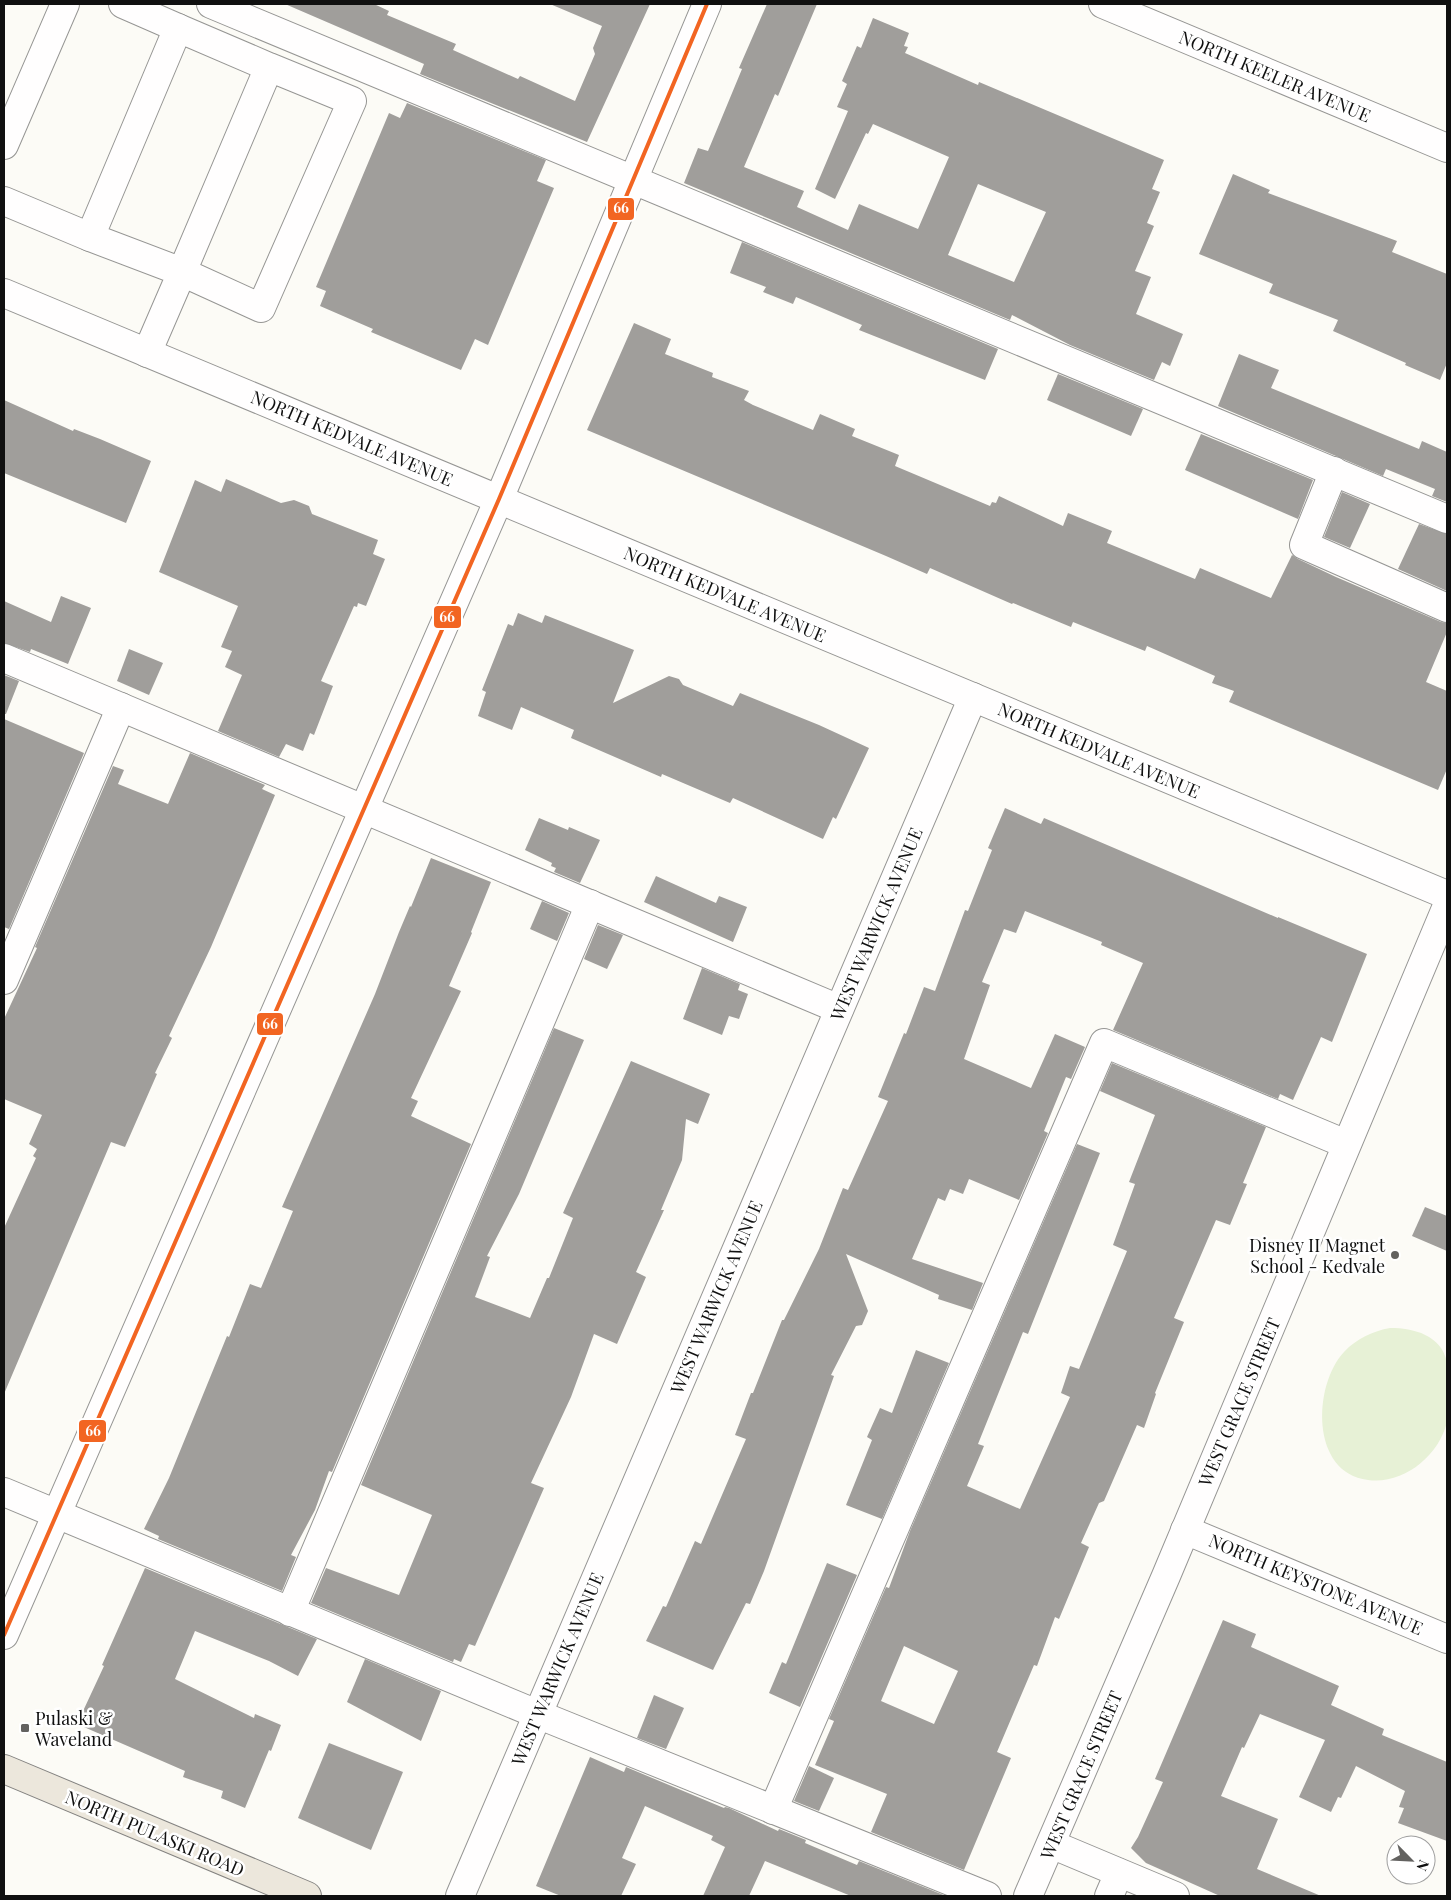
<svg xmlns="http://www.w3.org/2000/svg" width="1451" height="1900" font-family="'Playfair Display',serif">
<style>
.park{fill:#e7f1d6}
.building{fill:#a09e9b;fill-rule:evenodd}
.lines{fill:none;stroke-linecap:round;stroke-linejoin:round}
.minor-casing{stroke:#969694;stroke-width:30}
.major-casing{stroke:#848381;stroke-width:30}
.minor{stroke:#fffefe;stroke-width:28}
.major{stroke:#ece7dc;stroke-width:28}
.bus-1-casing{stroke:#fff;stroke-width:8}
.bus-1{stroke:#f26522;stroke-width:4}
.poi-dot{fill:#636260;stroke:#fff;stroke-width:2}
.labels{text-anchor:middle;dominant-baseline:central;stroke-width:5;stroke-linejoin:round;paint-order:stroke}
.street-label{font-size:18px;fill:#101010;stroke:#fff}
.poi-label{font-size:18px;fill:#101010;stroke:#fff;text-anchor:end}
.line-badge{stroke:#fff;stroke-width:2}
.badge-label{font-size:14px;text-anchor:middle;font-weight:bold;fill:#fff}
</style>
<rect width="100%" height="100%" fill="#fcfbf6"/>
<path class="park" d="M1390 1328C1414 1328 1441 1335 1447 1362 1449 1371 1447 1383 1447 1392 1447 1402 1449 1413 1447 1422 1439 1456 1403 1485 1368 1480 1310 1473 1313 1385 1344 1352 1356 1339 1373 1331 1390 1328Z"/>
<g class="building">
<path d="M285 4H374L389 11 387 15 456 44 453 50 518 79 520 76 575 101 595 54 593 48 602 26 550 4H650L587 142 420 74 424 64Z"/>
<path d="M767 4H817L778 96 775 94 744 167 804 191 797 207 848 230 859 204 918 229 949 157 873 124 868 134 866 133 835 199 815 189 848 111 837 107 847 84 842 81 857 46 861 48 873 18 909 33 904 46 908 47 905 53 978 85 979 82 1164 160 1152 189 1160 192 1147 223 1154 226 1135 271 1151 277 1136 314 1183 334 1170 366 1162 362 1154 380 1070 345 1012 315 1010 320 684 183 698 148 708 151 742 69 739 68ZM978 184 1046 212 1014 282 948 255Z"/>
<path d="M407 103 546 160 537 181 554 188 488 345 475 339 461 370 371 332 373 329 320 306 326 291 316 287 389 113 400 118Z"/>
<path d="M1233 174 1270 190 1268 193 1397 241 1392 252 1447 274V363L1440 380 1405 365 1406 363 1333 331 1338 320 1269 293 1273 284 1199 254Z"/>
<path d="M742 242 998 349 985 380 859 330 862 325 796 297 793 304 763 292 766 287 730 273Z"/>
<path d="M634 323 671 339 665 354 713 373 712 377 749 391 744 400 753 405 813 430 820 414 855 429 852 436 899 455 895 466 990 506 992 502 996 503 999 496 1063 526 1068 513 1112 531 1107 543 1195 579 1200 568 1271 598 1292 555 1298 559 1336 577 1441 622 1447 623V632L1426 682 1447 691V769L1438 790 1229 702 1234 691 1212 683 1215 676 1147 646 1145 651 1073 622 1071 627 1013 603 1012 604 930 568 927 574 886 556 587 430Z"/>
<path d="M1239 354 1279 370 1271 388 1419 449 1422 441 1447 452V502L1432 496 1435 489 1386 469 1383 476 1218 406Z"/>
<path d="M1058 374 1143 409 1131 436 1047 400Z"/>
<path d="M4 400 73 431 74 429 100 439 151 461 126 523 4 473Z"/>
<path d="M1201 434 1313 480 1298 519 1185 470Z"/>
<path d="M226 479 281 503 294 500 309 506 312 514 378 540 373 554 385 559 366 606 358 603 357 607 354 606 321 681 333 686 314 735 310 733 303 751 286 744 279 757 218 731 242 675 225 667 232 651 221 647 238 606 159 572 195 480 221 492Z"/>
<path d="M1342 492 1370 504 1350 548 1324 537Z"/>
<path d="M1419 524 1447 534V591L1398 569Z"/>
<path d="M61 596 91 608 68 664 31 649 30 652 4 643V601L51 622Z"/>
<path d="M518 613 542 623 545 615 634 650 613 703 669 676 679 679 683 685 733 706 740 693 819 725 869 748 836 819 833 817 823 839 733 798 730 803 662 774 661 777 571 738 574 730 521 707 512 730 478 716 486 692 482 690 508 624 513 626Z"/>
<path d="M129 649 163 663 149 695 117 681Z"/>
<path d="M4 675 19 681 6 714H4Z"/>
<path d="M4 719 84 753 9 929 4 927Z"/>
<path d="M190 753 265 785 262 789 275 795 211 947 169 1036 172 1038 155 1073 157 1074 125 1147 111 1142 4 1394V1228L36 1158 33 1156 37 1149 29 1144 42 1115 4 1099V1019L37 948 35 947 113 766 124 770 118 784 168 804Z"/>
<path d="M1005 808 1041 824 1044 818 1278 918V917L1367 954 1332 1042 1321 1037 1293 1100 1280 1094 1278 1099 1113 1030 1143 963 1101 945 1102 942 1025 911 1016 933 1004 929 982 982 990 985 964 1059 1031 1088 1055 1034 1085 1047 1071 1079 1066 1077 1044 1131 1048 1133 1019 1200 969 1179 963 1194 950 1189 945 1201 938 1198 912 1259 983 1283 972 1310 938 1299 939 1295 846 1254 868 1311 862 1325 856 1326 831 1375 834 1376 764 1571 750 1604 746 1603 713 1670 646 1641 663 1606 666 1607 695 1541 701 1544 746 1439 735 1435 751 1393H753L782 1320H784L819 1249 843 1188 848 1190 888 1101 878 1097 904 1033 906 1034 924 987 935 991 965 910 968 911 992 850 988 848Z"/>
<path d="M539 818 568 830 569 827 600 840 580 883 554 872 556 868 551 866 552 863 525 850Z"/>
<path d="M431 858 491 882 471 932 472 933 449 986 461 991 411 1098 418 1101 411 1116 471 1144 332 1472 329 1471 315 1510 291 1555 296 1557 282 1591 158 1539 159 1536 144 1529 169 1478 227 1336 229 1337 250 1284 261 1288 293 1211 282 1207 375 994 399 932 410 906 411 907Z"/>
<path d="M656 876 716 903 719 896 747 907 733 942 644 902Z"/>
<path d="M542 901 569 913 557 941 530 929Z"/>
<path d="M598 925 623 935 607 969 584 959Z"/>
<path d="M702 968 740 984 738 990 748 994 739 1019 729 1016 722 1035 683 1019Z"/>
<path d="M554 1028 584 1040 519 1194 487 1256 490 1257 475 1297 530 1318 547 1278H549L573 1218 563 1213 631 1061 710 1094 698 1124 686 1119 682 1160 661 1210H664L636 1272 646 1277 617 1344 594 1334 571 1397 531 1483 544 1488 497 1596 475 1646 469 1644 461 1662 454 1659 453 1662 311 1603 326 1568 399 1595 432 1515 361 1485Z"/>
<path d="M1112 1063 1266 1127 1243 1183 1247 1184 1230 1225 1216 1220 1174 1318 1184 1322 1155 1393 1156 1394 1144 1428 1137 1425 1104 1501 1099 1503 1081 1543 1089 1547 1059 1619 1055 1617 1037 1666 1034 1665 997 1752 1011 1758 964 1870 871 1832 887 1794 815 1765 834 1721 829 1719 886 1587 889 1588 910 1531 1077 1144 1100 1153 1028 1334 1023 1332 978 1444 984 1446 967 1486 1020 1509 1070 1397 1061 1393 1070 1366 1079 1369 1127 1251 1113 1245 1135 1184 1129 1182 1155 1115 1100 1091ZM904 1646 958 1671 934 1724 881 1701Z"/>
<path d="M1425 1207 1447 1216V1251L1412 1236Z"/>
<path d="M916 1350 949 1363 882 1519 846 1505 872 1440 867 1437 880 1408 892 1413Z"/>
<path d="M827 1563 857 1575 800 1707 769 1693 782 1662 786 1664Z"/>
<path d="M145 1568 317 1639 298 1676 269 1661 195 1631 175 1679 254 1718 255 1714 281 1725 271 1751 269 1750 245 1808 221 1798 223 1791 183 1777 185 1771 77 1724 104 1666 102 1665Z"/>
<path d="M1223 1620 1256 1634 1251 1647 1339 1686 1331 1705 1384 1729 1382 1735 1447 1762V1841L1398 1823 1404 1808 1399 1807 1405 1791 1356 1766 1341 1798 1338 1797 1331 1812 1299 1797 1325 1740 1260 1714 1244 1748 1242 1747 1221 1796 1278 1819 1257 1869 1321 1896H1220L1146 1863 1131 1848 1138 1837 1163 1782 1155 1779Z"/>
<path d="M365 1659 441 1691 421 1741 347 1702Z"/>
<path d="M654 1695 684 1708 666 1749 637 1738Z"/>
<path d="M329 1743 403 1772 371 1850 298 1818Z"/>
<path d="M590 1757 624 1772 626 1767 724 1808 725 1807 729 1808 778 1831 779 1829 806 1840 805 1843 857 1865 859 1861 946 1896H851L765 1861 749 1896H703L725 1847 711 1840 713 1836 645 1806 622 1858 636 1864 621 1896H561L536 1886Z"/>
<path d="M809 1766 834 1778 819 1811 794 1801Z"/>
</g>
<g class="lines">
<defs>
<g id="minor">
<path d="M123 4 178 28"/>
<path d="M211 4 1447 519"/>
<path d="M1103 4 1447 148"/>
<path d="M4 145 65 4"/>
<path d="M4 201 90 237"/>
<path d="M4 293 1447 895"/>
<path d="M147 353 182 272 269 67 352 101 261 308 182 272 90 237 178 28 269 67"/>
<path d="M1334 471 1304 545 1447 608"/>
<path d="M4 658 839 1009"/>
<path d="M4 980 121 707"/>
<path d="M4 1492 537 1714 987 1896"/>
<path d="M1185 1530 1447 1639"/>
<path d="M290 1612 590 904"/>
<path d="M4 1635 499 499 707 4"/>
<path d="M773 1810 1104 1043 1346 1144"/>
<path d="M1051 1844 1175 1896"/>
<path d="M460 1896 973 697"/>
<path d="M1028 1896 1166 1576 1447 906"/>
<path d="M1109 1896 1119 1873"/>
</g>
<path id="major" d="M4 1769 307 1896"/>
</defs>
<use href="#minor" class="minor-casing"/>
<use href="#major" class="major-casing"/>
<use href="#minor" class="minor"/>
<use href="#major" class="major"/>
<defs>
<path id="bus-1" d="M4 1635 499 499 707 4"/>
</defs>
<use href="#bus-1" class="bus-1-casing"/>
<use href="#bus-1" class="bus-1"/>
</g>
<g class="poi-dot">
<circle cx="1395" cy="1255" r="5"/>
<rect x="20" y="1723" width="10" height="10" rx="2.5"/>
</g>
<g class="labels">
<g class="street-label">
<text transform="translate(1275 76) rotate(23)">NORTH KEELER AVENUE</text>
<text transform="translate(352 438) rotate(23)">NORTH KEDVALE AVENUE</text>
<text transform="translate(725 594) rotate(23)">NORTH KEDVALE AVENUE</text>
<text transform="translate(1099 750) rotate(23)">NORTH KEDVALE AVENUE</text>
<text transform="translate(876 924) rotate(-67)">WEST WARWICK AVENUE</text>
<text transform="translate(716 1297) rotate(-67)">WEST WARWICK AVENUE</text>
<text transform="translate(1239 1402) rotate(-67)">WEST GRACE STREET</text>
<text transform="translate(1316 1584) rotate(23)">NORTH KEYSTONE AVENUE</text>
<text transform="translate(557 1669) rotate(-67)">WEST WARWICK AVENUE</text>
<text transform="translate(1081 1775) rotate(-67)">WEST GRACE STREET</text>
<text transform="translate(155 1833) rotate(23)">NORTH PULASKI ROAD</text>
</g>
<g class="poi-label">
<text x="1385" y="1245">Disney II Magnet<tspan x="1385" dy="21">School - Kedvale</tspan></text>
<text x="35" y="1718" text-anchor="start">Pulaski &amp;<tspan x="35" dy="21">Waveland</tspan></text>
</g>
</g>
<g class="line-badge">
<rect x="607" y="197" width="28" height="24" rx="5" fill="#f26522"/>
<rect x="433" y="605" width="29" height="24" rx="5" fill="#f26522"/>
<rect x="256" y="1012" width="28" height="24" rx="5" fill="#f26522"/>
<rect x="78" y="1419" width="29" height="24" rx="5" fill="#f26522"/>
</g>
<g class="badge-label">
<text x="621" y="213">66</text>
<text x="447" y="622">66</text>
<text x="270" y="1029">66</text>
<text x="93" y="1436">66</text>
</g>
<rect width="1451" height="1900" fill="none" stroke="#101010" stroke-width="10"/>
<g transform="translate(1411 1860) rotate(114)"><circle r="24" fill="#ffffff" stroke="#9f9f9f"/>
<path d="M0-4L9 19L0 12L-9 19Z" fill="#636260"/>
<text y="-8" font-size="14" font-weight="bold" text-anchor="middle" fill="#101010">N</text>
</g>
</svg>
